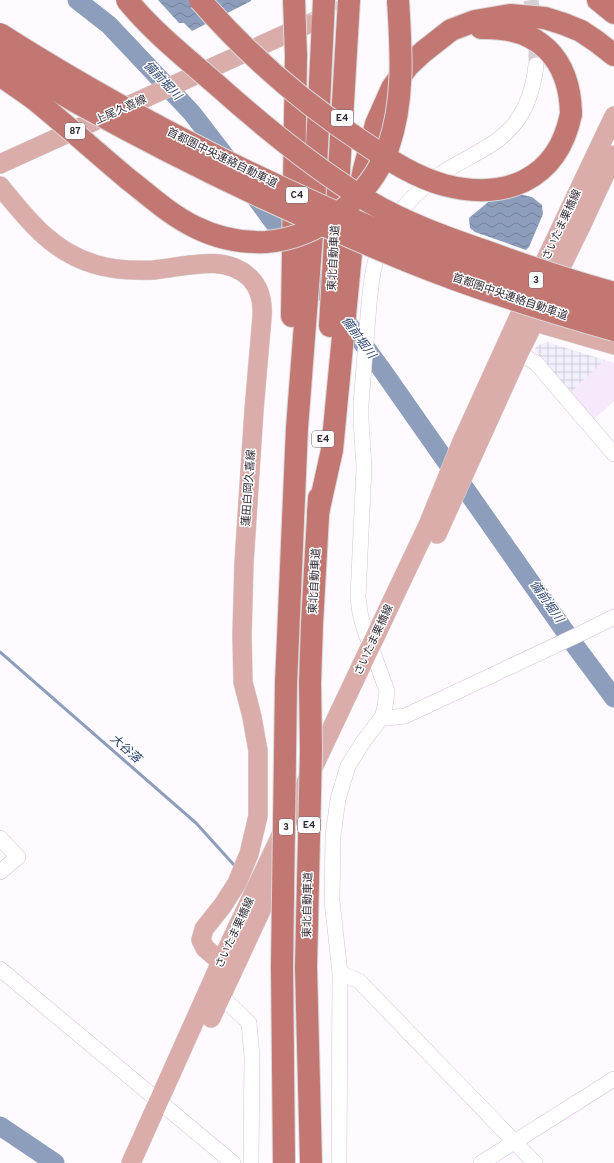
<svg xmlns="http://www.w3.org/2000/svg" width="614" height="1163" font-family="Overpass,'Noto Sans JP',sans-serif">
<style>
.built{fill:#f7e9fc}
.industrial{fill:url(#industrial-grid)}
.water{fill:url(#water-waves)}
.lines{fill:none;stroke-linecap:round;stroke-linejoin:round}
.stream{stroke:#8d9ebd;stroke-width:3}
.river{stroke:#8d9ebd;stroke-width:19}
.minor-tunnel{stroke:#d5d0d6;stroke-width:15;stroke-dasharray:15 8;stroke-linecap:butt}
.major-tunnel{stroke:#d5d0d6;stroke-width:19;stroke-dasharray:19 10;stroke-linecap:butt}
.minor-casing{stroke:#d4c2da;stroke-width:16}
.major-casing{stroke:#dad9da;stroke-width:20}
.highway-casing{stroke:#dad9da;stroke-width:24}
.minor{stroke:#fff;stroke-width:15}
.major{stroke:#daadaa;stroke-width:19}
.highway{stroke:#c27772;stroke-width:22}
.highway-bridge-casing{stroke:#dad9da;stroke-width:24;stroke-linecap:butt}
.highway-bridge{stroke:#c27772;stroke-width:22}
.labels{text-anchor:middle;dominant-baseline:central;stroke-width:3;stroke-linejoin:round;paint-order:stroke}
.shield{fill:#fff;stroke:#6f6a71;stroke-width:1}
.shield-label{font-size:10px;font-weight:bold;fill:#312a34}
.street-label{font-size:11px;fill:#312a34;stroke:#fff}
.water-label{font-size:12px;font-style:italic;fill:#2c436e;stroke:#fff}
</style>
<defs>
<pattern id="industrial-grid" width="8" height="8" patternUnits="userSpaceOnUse"><rect width="8" height="8" fill="#f2effd"/><path d="M0 4h8M4 0v8" fill="none" stroke="#d0cdd9"/></pattern>
<pattern id="water-waves" width="16" height="10" patternUnits="userSpaceOnUse"><rect width="16" height="10" fill="#8d9ebd"/><path d="M0 5q4-4 8 0t8 0" fill="none" stroke="#74819a"/></pattern>
</defs>
<rect width="100%" height="100%" fill="#fefaff"/>
<path class="built" d="M605 360 614 363V401L592 421 569 394Z"/>
<path class="industrial" d="M547 342 605 360 569 394 535 350 536 346Z"/>
<g class="water">
<path d="M158 0H251V1L192 31 184 23H179Z"/>
<path d="M507 191 532 197 542 205 543 214 529 247 526 250 475 232 470 228 469 218 499 193Z"/>
</g>
<g class="lines">
<path class="stream" d="M0 652 196 823 234 865"/>
<g class="river">
<path d="M77 0 109 25 192 113 232 165"/>
<path d="M250 190 380 367 576 647 614 698"/>
<path d="M0 1126 55 1163"/>
</g>
<path class="minor-tunnel" d="M531 0 536 34V65"/>
<path class="major-tunnel" d="M310 23 362 0"/>
<defs>
<g id="minor">
<path d="M519 353 536 363 614 454"/>
<path d="M382 717 387 718 405 716 584 632 614 617"/>
<path d="M0 838 18 857 0 872"/>
<path d="M0 969 233 1163"/>
<path d="M340 973 359 981 535 1163"/>
<path d="M221 996 249 1023 252 1057 251 1163"/>
<path d="M339 1163 340 973 332 901 333 836 338 799 348 766 363 742 382 717 385 707 387 691 364 628 360 613 358 597 364 467 361 420V404C363 379 365 354 367 329 370 293 371 255 391 224 405 203 422 187 442 173 468 156 501 145 518 119 529 103 534 84 536 65"/>
<path d="M481 1163 614 1079"/>
</g>
<g id="major">
<path d="M0 164 308 24"/>
<path d="M0 186C26 218 52 252 94 264 113 270 134 271 154 270 185 267 225 253 250 278 261 289 263 303 262 317L254 410 244 563 242 635 243 682 252 717 258 751V816L249 854 237 883 223 905 204 929 201 940 205 948 221 962"/>
<path d="M525 314 545 325 614 345"/>
<path d="M437 534 519 353 581 226 614 155"/>
<path d="M211 1018 283 863"/>
<path d="M131 1163 221 962 428 525 461 444 521 312 614 116"/>
</g>
<g id="highway">
<path d="M598 0 614 13"/>
<path d="M481 28C538 26 570 58 571 114"/>
<path d="M292 316 296 55"/>
<path d="M330 326 349 0"/>
<path d="M318 513 332 450 355 212 364 169 376 124 392 88 408 66 423 52 451 30 475 21 510 15 545 18 564 24 581 31 596 41 614 55"/>
<path d="M310 683 312 624 319 498"/>
<path d="M286 684 297 428 314 208 324 0"/>
<path d="M282 966 284 1163"/>
<path d="M306 967 311 1163"/>
</g>
</defs>
<use href="#minor" class="minor-casing"/>
<use href="#major" class="major-casing"/>
<use href="#highway" class="highway-casing"/>
<use href="#minor" class="minor"/>
<use href="#major" class="major"/>
<use href="#highway" class="highway"/>
<defs>
<g id="highway-bridge">
<path d="M127 0C153 32 186 58 217 85 264 127 314 168 368 201 405 223 447 238 488 252 529 267 571 281 614 293"/>
<path d="M200 0C248 55 303 103 364 143 389 160 415 177 444 185 471 192 499 193 524 181 552 167 565 143 571 114"/>
<path d="M294 0 296 55"/>
<path d="M0 34C42 61 85 86 128 110 219 160 312 204 408 243 475 270 545 292 614 312"/>
<path d="M0 55C26 71 52 88 78 103 184 162 293 214 405 260 473 288 544 310 614 330"/>
<path d="M0 75C11 83 23 91 34 99 66 125 97 153 128 179 150 196 170 215 195 227 217 238 242 243 266 242 319 238 370 197 388 148 405 100 401 49 398 0"/>
<path d="M282 966 286 684"/>
<path d="M306 967 311 751 310 683"/>
</g>
</defs>
<use href="#highway-bridge" class="highway-bridge-casing"/>
<use href="#highway-bridge" class="highway-bridge"/>
</g>
<g class="labels">
<g class="shield">
<rect x="331" y="110" width="22" height="16" rx="3"/>
<rect x="65" y="123" width="20" height="16" rx="3"/>
<rect x="286" y="187" width="22" height="16" rx="3"/>
<rect x="529" y="272" width="14" height="16" rx="3"/>
<rect x="312" y="431" width="22" height="16" rx="3"/>
<rect x="298" y="817" width="22" height="16" rx="3"/>
<rect x="279" y="819" width="14" height="16" rx="3"/>
</g>
<g class="shield-label">
<text x="342" y="118">E4</text>
<text x="75" y="131">87</text>
<text x="297" y="195">C4</text>
<text x="536" y="280">3</text>
<text x="323" y="439">E4</text>
<text x="309" y="825">E4</text>
<text x="286" y="827">3</text>
</g>
<g class="street-label">
<text transform="translate(121 110) rotate(-24)">上尾久喜線</text>
<text transform="translate(222 158) rotate(26)">首都圏中央連絡自動車道</text>
<text transform="translate(562 225) rotate(-65)">さいたま栗橋線</text>
<text transform="translate(334 258) rotate(-87)">東北自動車道</text>
<text transform="translate(510 297) rotate(19)">首都圏中央連絡自動車道</text>
<text transform="translate(249 488) rotate(-86)">蓮田白岡久喜線</text>
<text transform="translate(315 581) rotate(-87)">東北自動車道</text>
<text transform="translate(374 640) rotate(-65)">さいたま栗橋線</text>
<text transform="translate(308 905) rotate(-89)">東北自動車道</text>
<text transform="translate(235 933) rotate(-65)">さいたま栗橋線</text>
</g>
<g class="water-label">
<text transform="translate(162 81) rotate(46)">備前堀川</text>
<text transform="translate(358 338) rotate(54)">備前堀川</text>
<text transform="translate(546 602) rotate(55)">備前堀川</text>
<text transform="translate(125 749) rotate(41)">大谷落</text>
</g>
</g>
</svg>
